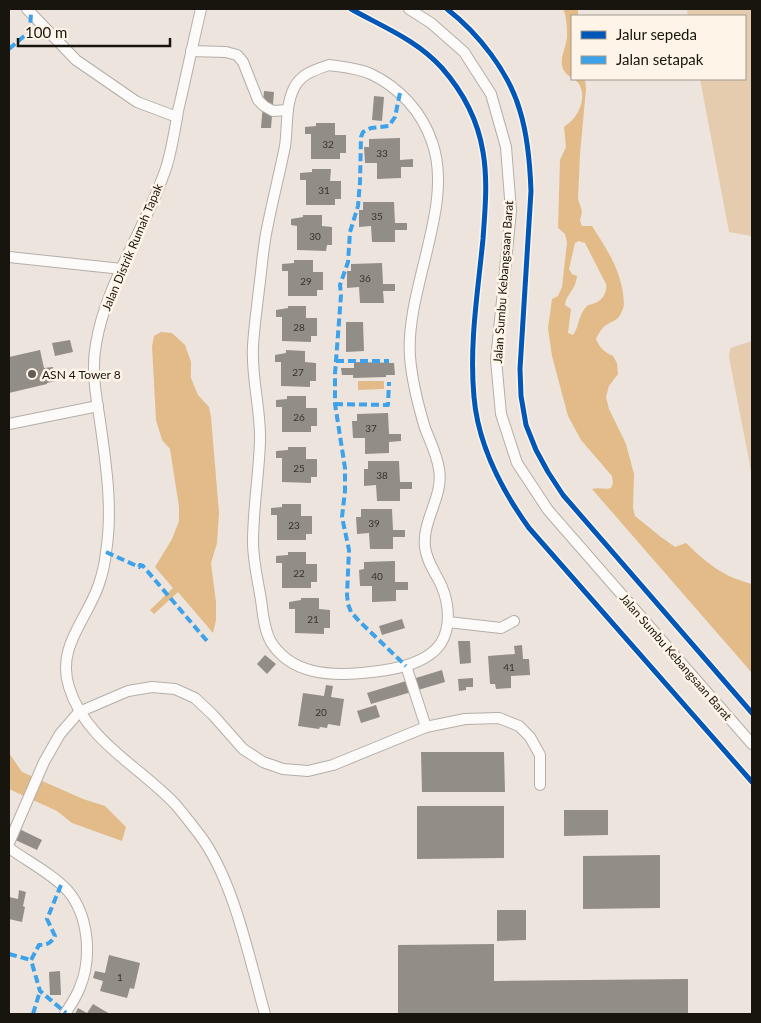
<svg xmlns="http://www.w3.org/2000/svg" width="761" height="1023" font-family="Lato,sans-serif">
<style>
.green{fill:#e5ccaf}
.water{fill:#e2bb88;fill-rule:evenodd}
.building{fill:#938d87}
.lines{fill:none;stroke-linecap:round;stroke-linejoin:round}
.minor-casing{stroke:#b4aea8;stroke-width:12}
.minor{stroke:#fcfbfa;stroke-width:10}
.quiet{stroke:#3da2e9;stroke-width:4;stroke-dasharray:8 4;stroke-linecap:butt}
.cycleway-casing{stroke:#fef4e7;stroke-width:8}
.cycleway{stroke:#0057b8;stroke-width:5}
.poi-dot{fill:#635d56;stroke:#fef4e7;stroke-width:2}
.labels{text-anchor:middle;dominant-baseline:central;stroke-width:5;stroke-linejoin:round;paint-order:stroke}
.number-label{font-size:10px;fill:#37322c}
.street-label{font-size:12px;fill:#18140e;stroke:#fef4e7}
.poi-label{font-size:12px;fill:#18140e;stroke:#fef4e7;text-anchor:start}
</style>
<rect width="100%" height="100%" fill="#ede5dd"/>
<g class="green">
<path d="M687 9H752V236L729 232 700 79H745V16H688Z"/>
<path d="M752 341V476L729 357 730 348Z"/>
</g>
<g class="water">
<path d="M563 9H578V16H572V78C553 66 566 52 567 36 567 27 567 17 563 9Z"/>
<path d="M574 79H585L586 89 580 154 578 199 582 211 580 221 582 226H592C606 248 619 267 623 293 624 301 625 308 620 315 618 320 612 321 608 324 602 327 599 333 596 339 600 348 604 352 613 356L617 363 618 374 609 386 606 397 609 409 626 444 634 474 633 508 635 516 661 537 675 547 686 543C708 564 722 576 752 584V673L592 489C599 487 605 490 611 488L613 483 612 476 581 440 568 416 552 356 548 328 552 299 558 296 562 287 567 242 565 234 558 228 560 160 566 147 564 127C567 124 571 122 573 119 583 108 587 88 574 79ZM579 241 585 243 606 284C608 295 599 304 588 305 577 316 580 326 573 335L568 333 571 309 565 305C566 294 576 290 577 276L572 274 569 269 575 243Z"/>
<path d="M161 332 172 333 185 345 191 362V378L198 395 209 407 211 417 219 513 217 543 211 563 216 602V620L213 633 178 592 154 614 150 610 173 588 155 567 172 539 179 521V507L170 449 162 440 156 420 152 346 154 336Z"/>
<path d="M358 381H384V389L358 390Z"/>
<path d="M9 753 22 772 83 799 105 806 126 827 122 841 72 823 57 811 9 789Z"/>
</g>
<g class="building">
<path d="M264 91 274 92 271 128H261Z"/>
<path d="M374 96 384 97 382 121 372 120Z"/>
<path d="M316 123H335V135H346V153H340V159H311V134H305V127L316 126Z"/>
<path d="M400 138V160L413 159V167H401V178L377 179V163H365L364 147H369V139Z"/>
<path d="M312 169H331L330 181H341V199H335V205H306V180H300V173L312 172Z"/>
<path d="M363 202H394L395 223H407V230H395V242H372L371 226 359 227V210H363Z"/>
<path d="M303 215H322V226L332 227V245H327L326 251 297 250V226L291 225V219L303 217Z"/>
<path d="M294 260H313V272H323V290H317V296H288V271H282V264L294 263Z"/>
<path d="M382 263 383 284H395V291H383L384 303H360L359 287 347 288V271H351V264Z"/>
<path d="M288 306H306V318H317V336H311V342L282 341V317H276V310L288 308Z"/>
<path d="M346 322H363L364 351 346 352Z"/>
<path d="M70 340 73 352 55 356 52 343Z"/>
<path d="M40 350 44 368 53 367 56 381 47 383V384L9 393V357Z"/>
<path d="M286 350 305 351V362L316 363V381H310V387L281 386V362H275V355L286 353Z"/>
<path d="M354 362 394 363 395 375H386V377L353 378V375H342L341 368H354Z"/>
<path d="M287 396H306V408H317V426H311V432H282V407H276V400L287 399Z"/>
<path d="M388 413 389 434H401V441L389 442V453L365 454V438H353L352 421H357V414Z"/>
<path d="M288 447H306V459H317V477H311V483L282 482V458H276V451L288 450Z"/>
<path d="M368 461H399L400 482H412V489H400V501H377L376 485 364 486V469H368Z"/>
<path d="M282 504H301V516H312V534H306V540H277V515H271V508L282 507Z"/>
<path d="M361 509H392L393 530H405V537H393V549H370L369 533 357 534 356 517H361Z"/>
<path d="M288 552H306V564H317V582H311V588H282V563H276V556L288 555Z"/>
<path d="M395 561V582H408V590H396V601L372 602V586H360L359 570 364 569V562Z"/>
<path d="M301 598H319V609L330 610V628H324V634L295 633V609H289V602L301 600Z"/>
<path d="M402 619 405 628 382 635 379 626Z"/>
<path d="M458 641H470L471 663 460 664Z"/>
<path d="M522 645 523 659H529L530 675 511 676V688L496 689 495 684H490L488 656 515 654 514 646Z"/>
<path d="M265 655 276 664 267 674 257 664Z"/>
<path d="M442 670 445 682 371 704 367 693Z"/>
<path d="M473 678V687H466V690L459 691 458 679Z"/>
<path d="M326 685 333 686 331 697 344 699 340 726 328 724 327 728 320 727 319 729 298 726 303 693 324 696Z"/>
<path d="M376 705 380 717 361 723 357 711Z"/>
<path d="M421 752H504L505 792H422Z"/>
<path d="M417 806H504V858L417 859Z"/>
<path d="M564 810H608V835L564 836Z"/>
<path d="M9 824 42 840 37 850 9 837Z"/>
<path d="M660 855V908L583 909V856Z"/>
<path d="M19 890 26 892 23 906 25 907 22 922 9 919V897L18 899Z"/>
<path d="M497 910H526V940L497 941Z"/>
<path d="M494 944V981L688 979V1014H398V945Z"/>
<path d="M109 955 140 963 134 989 130 988 127 998 100 991 103 981 93 978 95 971 105 973Z"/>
<path d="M60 971 61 995H50L49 972Z"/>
<path d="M93 1004 110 1014H75L78 1008 87 1013Z"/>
</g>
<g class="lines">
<defs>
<g id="minor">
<path d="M27 9 76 60 137 102 177 117"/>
<path d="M201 9C193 43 186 77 178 111 175 129 172 148 167 165 148 225 106 282 96 344 91 370 96 395 100 421 106 464 113 509 106 552 105 563 102 575 99 584 87 620 56 647 69 687 85 740 139 766 175 804 183 813 191 824 199 834 234 880 249 958 265 1014"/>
<path d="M409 9 431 23 464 52 491 94 506 147 511 211 496 360 501 414 517 463 548 510 752 744"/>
<path d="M191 51 226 52 237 55 243 62 258 100 264 106 273 111 288 110"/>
<path d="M329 65C343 67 358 68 371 74 400 88 422 112 432 142 455 205 405 289 410 357 412 381 418 405 425 428 430 441 437 455 439 469 444 496 422 520 425 547 427 563 436 573 442 587 449 604 451 627 441 643 426 666 387 671 362 673 329 676 291 674 271 642 264 630 263 614 261 600 258 581 253 561 253 542 253 508 259 474 260 441 261 409 251 378 253 346 254 327 257 308 259 289 262 267 263 245 268 224 273 198 280 172 285 146 288 127 285 106 294 88 301 74 314 70 329 65Z"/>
<path d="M9 257 122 269"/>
<path d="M9 424 98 406"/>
<path d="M448 622 501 628 514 621"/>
<path d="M406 666 426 727"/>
<path d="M9 843 44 762 60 734 79 712 128 691 152 687 175 689 195 698 213 715 243 749 263 762 283 769 308 771 333 765 426 727 465 719 499 718 519 726 530 737 540 755V785"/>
<path d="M9 848C27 861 54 875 68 891 89 916 92 958 80 987 77 996 70 1006 65 1014"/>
</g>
</defs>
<use href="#minor" class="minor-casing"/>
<use href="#minor" class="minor"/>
<g class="quiet">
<path d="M9 49 30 31 31 13"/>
<path d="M400 93 395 117 389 126 371 128 363 132 361 137 360 182 358 206 350 232 348 262 340 285 341 295 335 374V404L345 468V491L342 517 349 550 347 595 348 604 351 612 359 621 406 666"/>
<path d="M336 361H389"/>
<path d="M335 404 388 405 389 382"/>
<path d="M106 552 139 567 140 565 143 566 207 641"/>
<path d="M61 885 47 919 55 936C51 943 48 945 39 945L31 960 40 991 66 1013"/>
<path d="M9 954 31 960"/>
<path d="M33 1014 40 991"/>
</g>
<defs>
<g id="cycleway">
<path d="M351 9C383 27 417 40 442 68 463 92 478 121 483 152 488 181 485 210 483 239 478 291 469 344 474 397 478 445 501 489 529 528L752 782"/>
<path d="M447 9C478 33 509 72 520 111 528 137 530 163 531 191L520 369 521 396 526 425 536 450 548 472 563 495 752 713"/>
</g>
</defs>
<use href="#cycleway" class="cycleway-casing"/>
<use href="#cycleway" class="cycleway"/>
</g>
<circle class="poi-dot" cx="32" cy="374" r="5"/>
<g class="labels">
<g class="number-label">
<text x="328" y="144">32</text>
<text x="382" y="153">33</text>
<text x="324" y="190">31</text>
<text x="377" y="216">35</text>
<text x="315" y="236">30</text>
<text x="365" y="278">36</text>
<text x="306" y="281">29</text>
<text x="299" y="327">28</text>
<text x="298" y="372">27</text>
<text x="299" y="417">26</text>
<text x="371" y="428">37</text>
<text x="299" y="468">25</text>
<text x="382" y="475">38</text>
<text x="374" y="523">39</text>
<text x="294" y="525">23</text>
<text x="299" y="573">22</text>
<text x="377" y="576">40</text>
<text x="313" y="619">21</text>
<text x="509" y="667">41</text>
<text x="321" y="712">20</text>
<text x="120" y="977">1</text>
</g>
<g class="street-label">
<text transform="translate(132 247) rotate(-67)">Jalan Distrik Rumah Tapak</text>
<text transform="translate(503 282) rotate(-86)">Jalan Sumbu Kebangsaan Barat</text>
<text transform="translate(676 657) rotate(49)">Jalan Sumbu Kebangsaan Barat</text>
</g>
<g class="poi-label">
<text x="42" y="374">ASN 4 Tower 8</text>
</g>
</g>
<rect width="761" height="1023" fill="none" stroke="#18140e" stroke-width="20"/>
<rect x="571" y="15" width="175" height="65" fill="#fef4e7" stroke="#a29a90"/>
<rect x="581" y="31" width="25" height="8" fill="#0057b8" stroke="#a29a90"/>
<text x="616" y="40" font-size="15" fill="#18140e">Jalur sepeda</text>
<rect x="581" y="56" width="25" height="8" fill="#3da2e9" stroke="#a29a90"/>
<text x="616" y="65" font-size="15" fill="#18140e">Jalan setapak</text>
<path d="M18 38v8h152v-8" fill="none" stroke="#18140e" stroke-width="2.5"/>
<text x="25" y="38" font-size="15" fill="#18140e" stroke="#fef4e7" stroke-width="4" paint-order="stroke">100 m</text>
</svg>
